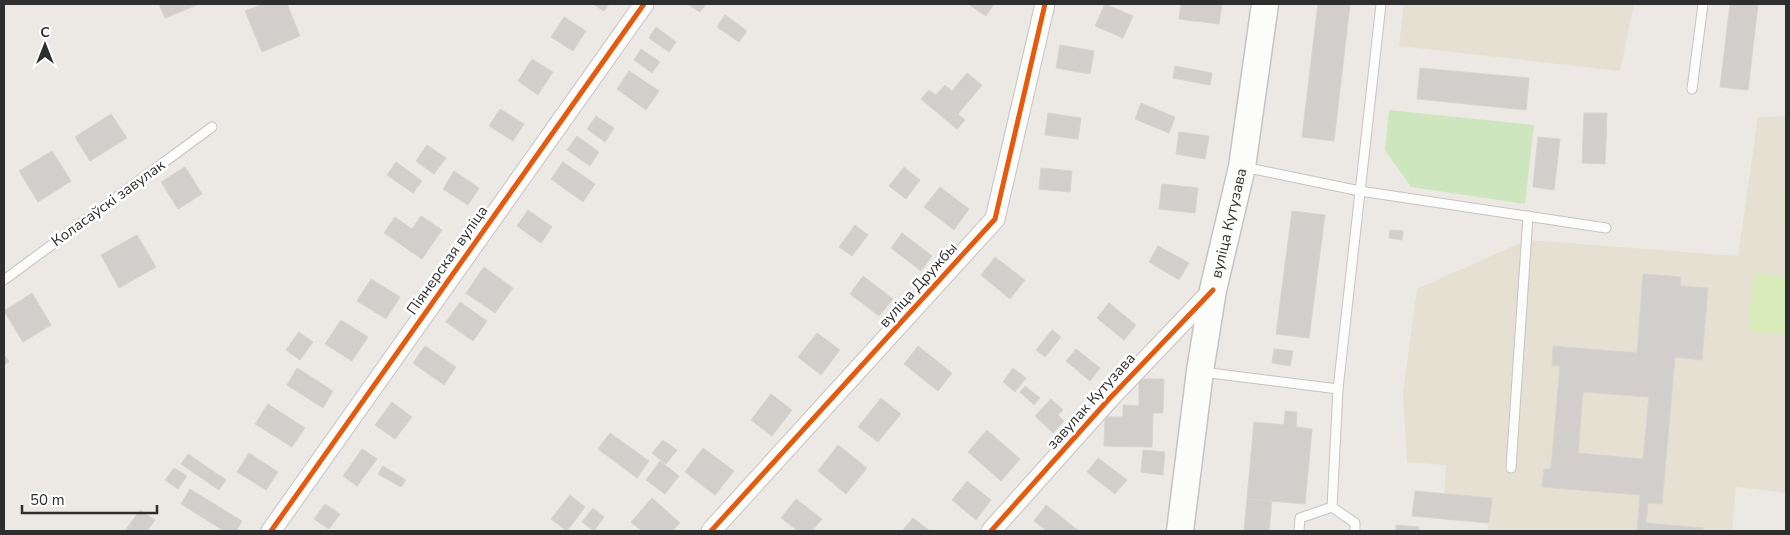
<svg xmlns="http://www.w3.org/2000/svg" width="1790" height="535" font-family="'Nunito Sans',sans-serif">
<style>
.education{fill:#e6e0d3}
.green{fill:#cee6be}
.pitch{fill:#d9eabb}
.building{fill:#d1cecb;stroke:#d7d4d0;fill-rule:evenodd}
.lines{fill:none;stroke-linecap:round;stroke-linejoin:round}
.lane-casing{stroke:#c5c4c5;stroke-width:11}
.street-casing{stroke:#c5c4c5;stroke-width:21}
.secondary-casing{stroke:#c5c4c5;stroke-width:29}
.lane{stroke:#fcfcfb;stroke-width:9}
.street{stroke:#fcfcfb;stroke-width:19}
.secondary{stroke:#fcfcfb;stroke-width:26}
.cycleway-casing{stroke:#fff;stroke-width:8}
.cycleway{stroke:#e8590c;stroke-width:5}
.labels{text-anchor:middle;dominant-baseline:central;stroke-width:5;stroke-linejoin:round;paint-order:stroke}
.street-label{font-size:15px;fill:#2e2e2e;stroke:#fff}
</style>
<rect width="100%" height="100%" fill="#ece8e4"/>
<g class="education">
<path d="M1404 4H1634L1620 71 1399 46Z"/>
<path d="M1786 116V493L1736 487 1732 531H1488L1491 498 1444 494 1446 465 1407 462 1403 394 1417 289 1527 240 1738 256 1758 117Z"/>
</g>
<path class="green" d="M1389 110 1534 125 1525 204 1411 187 1385 150Z"/>
<g class="pitch">
<path d="M1785 185H1786V223L1782 222Z"/>
<path d="M1754 273 1786 276V335L1748 331Z"/>
</g>
<g class="building">
<path d="M159 4H199L165 18Z"/>
<path d="M263 4H287L300 36 262 52 245 11Z"/>
<path d="M593 4H609L604 11Z"/>
<path d="M687 4H706L700 12Z"/>
<path d="M968 4H994L986 16Z"/>
<path d="M1105 4 1133 16 1123 38 1095 26Z"/>
<path d="M1181 4H1222L1219 24 1179 19Z"/>
<path d="M1318 4H1350L1334 141 1302 137Z"/>
<path d="M1730 4H1758L1748 90 1720 87Z"/>
<path d="M725 15 747 31 739 42 717 27Z"/>
<path d="M564 17 586 31 573 51 551 37Z"/>
<path d="M656 27 676 42 669 52 649 38Z"/>
<path d="M1060 45 1094 51 1090 74 1056 68Z"/>
<path d="M641 49 660 62 652 73 634 60Z"/>
<path d="M532 59 553 72 538 95 518 81Z"/>
<path d="M1175 66 1212 73 1210 85 1173 78Z"/>
<path d="M1420 68 1529 78 1526 110 1417 99Z"/>
<path d="M629 71 659 91 646 110 617 89Z"/>
<path d="M967 73 982 85 958 114 965 120 957 129 921 99 929 90 936 95 945 85 952 91Z"/>
<path d="M1141 103 1175 117 1169 133 1135 119Z"/>
<path d="M500 109 524 124 513 141 489 126Z"/>
<path d="M1048 113 1081 118 1078 139 1045 135Z"/>
<path d="M1584 113H1607L1605 164 1582 163Z"/>
<path d="M111 114 127 138 90 161 75 137Z"/>
<path d="M596 116 614 128 605 142 587 129Z"/>
<path d="M1179 132 1209 136 1205 159 1176 154Z"/>
<path d="M577 136 599 152 590 166 567 150Z"/>
<path d="M1538 137 1560 139 1554 190 1533 187Z"/>
<path d="M427 145 446 158 434 174 416 161Z"/>
<path d="M52 151 71 181 38 202 19 171Z"/>
<path d="M396 162 422 181 413 193 387 175Z"/>
<path d="M563 162 595 184 583 202 551 179Z"/>
<path d="M185 167 202 194 178 209 161 182Z"/>
<path d="M904 167 920 180 906 199 889 186Z"/>
<path d="M1041 168 1072 171 1070 192 1039 189Z"/>
<path d="M454 171 479 188 468 205 443 189Z"/>
<path d="M1162 184 1198 188 1195 213 1159 209Z"/>
<path d="M940 187 969 209 954 230 924 207Z"/>
<path d="M528 210 552 227 541 243 517 226Z"/>
<path d="M1292 211 1325 215 1309 338 1276 334Z"/>
<path d="M421 216 442 230 422 259 384 233 395 217 412 229Z"/>
<path d="M855 225 868 235 852 256 839 247Z"/>
<path d="M1390 230 1403 231 1402 240 1389 238Z"/>
<path d="M902 233 932 256 921 271 891 248Z"/>
<path d="M137 235 156 267 119 288 101 255Z"/>
<path d="M1158 246 1189 263 1179 280 1149 262Z"/>
<path d="M995 257 1025 280 1010 299 981 275Z"/>
<path d="M484 267 513 288 495 313 466 293Z"/>
<path d="M1643 274 1681 277 1680 286 1708 288 1702 360 1675 357 1662 504 1648 503 1646 523 1703 528V531H1637L1640 495 1542 487 1544 469H1551L1560 366H1552L1553 346 1637 353ZM1583 392 1649 397 1643 459 1578 453Z"/>
<path d="M863 276 893 299 879 316 850 294Z"/>
<path d="M371 279 400 297 386 319 357 301Z"/>
<path d="M32 293 51 325 23 342 4 311Z"/>
<path d="M460 302 487 321 473 341 446 322Z"/>
<path d="M1109 303 1136 325 1124 340 1097 318Z"/>
<path d="M341 320 368 337 352 361 325 344Z"/>
<path d="M1052 330 1061 337 1045 357 1036 350Z"/>
<path d="M299 332 313 342 300 360 286 350Z"/>
<path d="M817 333 840 350 821 375 798 357Z"/>
<path d="M425 346 456 367 444 385 413 363Z"/>
<path d="M918 346 952 373 938 391 904 364Z"/>
<path d="M1076 349 1100 368 1090 381 1066 361Z"/>
<path d="M1274 349 1293 351 1290 366 1272 363Z"/>
<path d="M4 354 9 362 4 365Z"/>
<path d="M297 368 333 391 323 408 287 385Z"/>
<path d="M1013 368 1026 378 1015 392 1003 382Z"/>
<path d="M1139 379H1164L1163 413H1153L1152 447 1104 446 1105 417H1123V405L1139 406Z"/>
<path d="M1025 386 1040 398 1034 405 1020 392Z"/>
<path d="M771 394 792 410 772 436 751 420Z"/>
<path d="M881 398 901 414 878 442 858 427Z"/>
<path d="M1051 399 1063 410 1058 415 1064 421 1053 433 1035 416Z"/>
<path d="M392 402 412 417 395 439 375 425Z"/>
<path d="M268 404 305 428 292 447 255 424Z"/>
<path d="M1285 411 1297 412 1296 427 1312 429 1305 504 1247 499 1254 422 1284 425Z"/>
<path d="M987 430 1020 459 1001 481 968 452Z"/>
<path d="M610 433 649 461 637 478 598 449Z"/>
<path d="M663 440 677 450 666 464 652 453Z"/>
<path d="M838 445 867 468 846 494 818 471Z"/>
<path d="M703 448 734 471 715 495 685 472Z"/>
<path d="M362 449 377 459 357 486 343 476Z"/>
<path d="M1143 450 1165 452 1163 475 1141 472Z"/>
<path d="M249 453 278 472 266 490 237 472Z"/>
<path d="M188 454 226 480 219 490 181 464Z"/>
<path d="M1098 458 1127 480 1115 494 1087 472Z"/>
<path d="M660 461 679 476 665 494 646 480Z"/>
<path d="M383 466 406 480 401 487 378 474Z"/>
<path d="M174 468 187 476 178 489 165 480Z"/>
<path d="M967 481 991 500 976 520 952 500Z"/>
<path d="M190 489 242 521 236 531H224L181 504Z"/>
<path d="M1415 491 1492 498 1489 523 1412 516Z"/>
<path d="M570 495 585 507 567 531 551 519Z"/>
<path d="M652 498 680 523 672 531H642L631 522Z"/>
<path d="M796 499 822 519 812 531H798L781 518Z"/>
<path d="M1247 499 1272 501 1269 531H1244Z"/>
<path d="M325 504 340 514 329 529 314 519Z"/>
<path d="M1046 505 1079 531H1047L1034 521Z"/>
<path d="M593 508 604 517 594 531 582 522Z"/>
<path d="M140 510 155 520 147 531H125Z"/>
<path d="M913 518 930 531H902Z"/>
<path d="M1396 525 1419 527V531H1396Z"/>
</g>
<g class="lines">
<defs>
<g id="lane">
<path d="M1692 89 1703 4"/>
<path d="M1244 167 1360 191 1606 228"/>
<path d="M4 280 212 127"/>
<path d="M1202 372 1338 389 1381 4"/>
<path d="M1338 389 1332 507 1355 523V531"/>
<path d="M1511 468 1528 216"/>
<path d="M1299 531 1300 518 1332 507"/>
</g>
<g id="street">
<path d="M271 531 644 4"/>
<path d="M711 531 995 219 1045 4"/>
<path d="M991 531 1109 399 1213 290"/>
</g>
<g id="secondary">
<path id="s1" d="M1180 531 1200 371 1213 290 1242 167 1265 4"/>
</g>
</defs>
<use href="#lane" class="lane-casing"/>
<use href="#street" class="street-casing"/>
<use href="#secondary" class="secondary-casing"/>
<use href="#lane" class="lane"/>
<use href="#street" class="street"/>
<use href="#secondary" class="secondary"/>
<defs>
<g id="cycleway">
<path d="M271 531 644 4"/>
<path d="M711 531 995 219 1045 4"/>
<path d="M991 531 1109 399 1213 290"/>
</g>
</defs>
<use href="#cycleway" class="cycleway-casing"/>
<use href="#cycleway" class="cycleway"/>
</g>
<g class="labels">
<g class="street-label">
<text transform="translate(108 203) rotate(-36)">Коласаўскі завулак</text>
<text stroke="none"><textPath href="#s1" startOffset="312">вуліца Кутузава</textPath></text>
<text transform="translate(447 260) rotate(-55)">Піянерская вуліца</text>
<text transform="translate(918 285) rotate(-48)">вуліца Дружбы</text>
<text transform="translate(1091 401) rotate(-48)">завулак Кутузава</text>
</g>
</g>
<rect width="1790" height="535" fill="none" stroke="#2e2e2e" stroke-width="10"/>
<g transform="translate(45 45)" stroke="#ffffff" stroke-width="4" paint-order="stroke">
<path d="M0-4L9 19L0 12L-9 19Z" fill="#2e2e2e"/>
<text y="-8" font-size="14" font-weight="bold" text-anchor="middle" fill="#2e2e2e">С</text>
</g>
<path d="M22 505v8h135v-8" fill="none" stroke="#2e2e2e" stroke-width="2.5"/>
<text x="30" y="505" font-size="15" fill="#2e2e2e" stroke="#ffffff" stroke-width="4" paint-order="stroke">50 m</text>
</svg>
